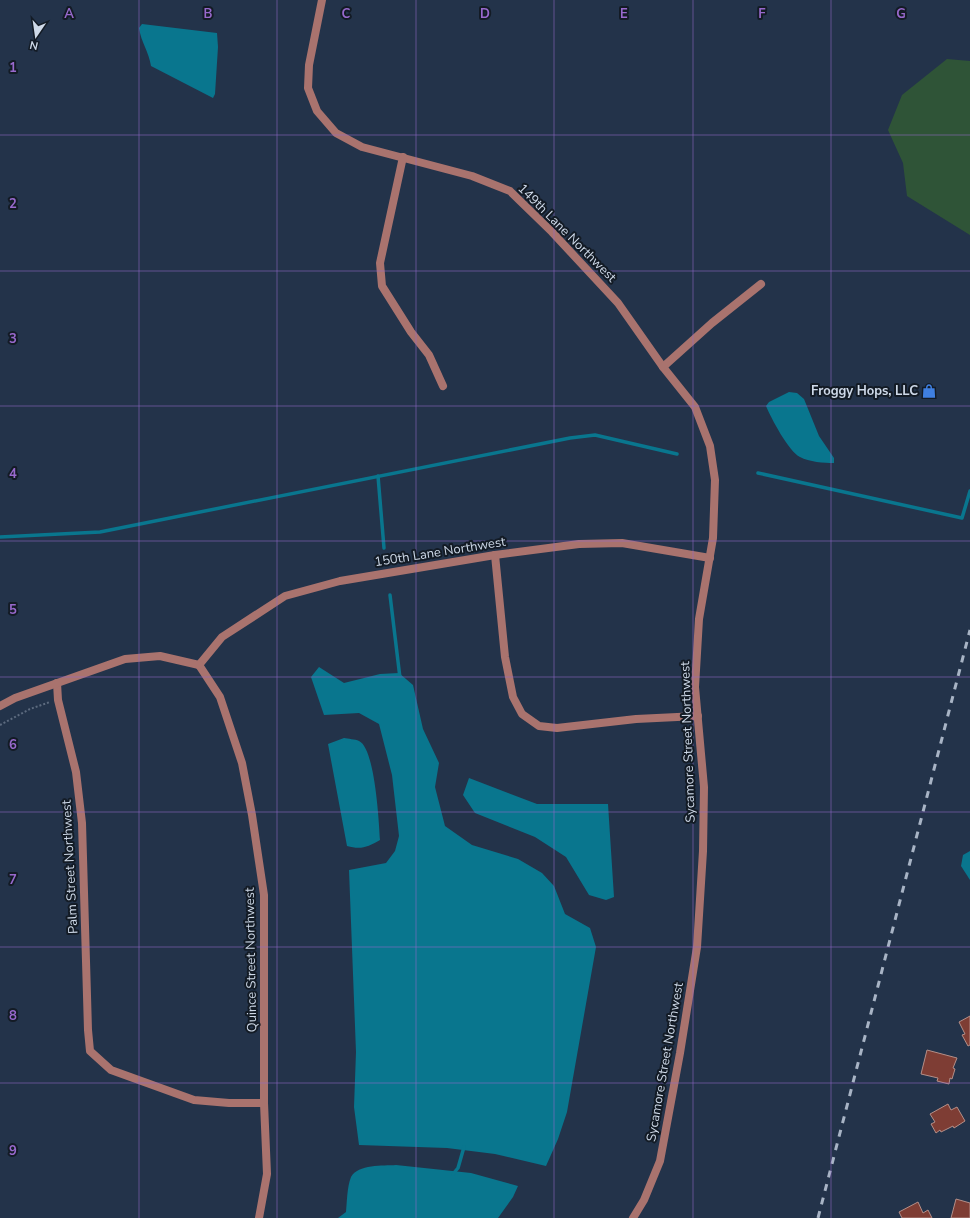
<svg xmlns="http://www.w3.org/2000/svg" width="970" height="1218" font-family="'Nunito Sans',sans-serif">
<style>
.green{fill:#2f5437}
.water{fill:#09768e}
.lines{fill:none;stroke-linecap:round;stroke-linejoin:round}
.stream{stroke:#09768e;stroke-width:3.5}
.building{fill:#7e3d34;stroke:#b48f88}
.path{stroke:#5d6b7f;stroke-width:2;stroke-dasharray:2 2;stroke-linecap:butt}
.minor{stroke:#a9736e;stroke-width:8}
.rail{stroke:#a8b4c5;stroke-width:3;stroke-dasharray:7 7;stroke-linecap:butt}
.grid{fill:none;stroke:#9869cd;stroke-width:1;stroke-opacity:0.55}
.labels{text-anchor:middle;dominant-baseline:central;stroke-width:4;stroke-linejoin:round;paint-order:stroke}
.street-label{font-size:13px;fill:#ced9e8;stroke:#131b25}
.poi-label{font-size:13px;font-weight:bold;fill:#ced9e8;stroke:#131b25;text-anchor:end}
.grid-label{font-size:13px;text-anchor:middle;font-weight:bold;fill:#9869cd;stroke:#131b25;stroke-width:4;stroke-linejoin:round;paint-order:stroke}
</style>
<rect width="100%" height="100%" fill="#23334a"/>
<path class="green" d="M947 59 970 61V235L907 196 903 163 888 130 902 95Z"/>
<g class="water">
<path d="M142 24 217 33 218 47 215 94 213 98 151 66C149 52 141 42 139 28Z"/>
<path d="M789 392 797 393 804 399 819 436 834 458V463C824 463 809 462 800 457 789 452 771 418 766 406L769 402Z"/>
<path d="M319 667 344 683 380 674 399 673 413 685 423 729 439 763 435 787 445 826 472 845 518 859 542 873 554 886 565 914 590 928 596 947 567 1112 558 1139 546 1166 495 1154 447 1148 359 1145 354 1107 356 1052 349 870 386 863 395 851 399 836 392 775 379 724 359 713 324 715 311 677Z"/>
<path d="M344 738C348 739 355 739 359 741 375 748 379 822 380 840 368 847 361 850 347 846L328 744Z"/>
<path d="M469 778 537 804H608L614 897 606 900 589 895 566 857 535 837 475 813 463 795Z"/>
<path d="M970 851V880L961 866 963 855Z"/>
<path d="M396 1165 471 1173 518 1186 513 1197 498 1218H338L346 1212C347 1202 347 1187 351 1177 358 1164 383 1166 396 1165Z"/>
</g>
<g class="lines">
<g class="stream">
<path d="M758 473 962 518 970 491"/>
<path d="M378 476 384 548"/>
<path d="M0 537 100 532 570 438 595 435 677 454"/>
<path d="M390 595 400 678"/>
<path d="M453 1174 458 1168 464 1147"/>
</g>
</g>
<g class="building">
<path d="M970 1016V1045L968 1046 962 1035 965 1034 959 1022Z"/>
<path d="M927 1050 957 1058 953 1068 955 1069 952 1079 950 1078 949 1084 937 1081 938 1078 921 1074Z"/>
<path d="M948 1104 951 1110 957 1107 965 1121 954 1128 953 1126 941 1132 940 1130 936 1133 931 1124 935 1122 930 1114Z"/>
<path d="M956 1199 970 1203V1218H951Z"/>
<path d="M918 1202 923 1213 928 1210 932 1218H902L899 1212Z"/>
</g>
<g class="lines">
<path class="path" d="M0 725 30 709 50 702"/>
<g class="minor">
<path d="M322 0 309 65 308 88 317 111 336 133 362 147 472 176 510 191 552 232 618 303 663 367 695 407 710 446 715 480 713 538 699 619 695 687 704 787 703 851 697 947 680 1053 660 1161 644 1200 633 1218"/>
<path d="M403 157 380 263 382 286 411 332 429 355 443 386"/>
<path d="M663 367 712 323 761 284"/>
<path d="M495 555 505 657 513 697 522 714 539 726 557 728 636 719 698 716"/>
<path d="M199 665 220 697 242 763 252 815 264 895V1103L267 1174 259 1218"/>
<path d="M199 665 222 637 285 596 340 581 495 555 579 544 622 543 710 558"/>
<path d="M57 683 58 700 76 772 82 823 88 1030 90 1051 111 1070 194 1100 229 1103H264"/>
<path d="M0 706 15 698 125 659 160 656 199 665"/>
</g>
<path class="rail" d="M818 1218 970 630"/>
</g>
<path class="grid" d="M139 0V1218M277 0V1218M416 0V1218M554 0V1218M693 0V1218M831 0V1218M0 135H970M0 271H970M0 406H970M0 541H970M0 677H970M0 812H970M0 947H970M0 1083H970"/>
<defs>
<symbol id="shop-bare" viewBox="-9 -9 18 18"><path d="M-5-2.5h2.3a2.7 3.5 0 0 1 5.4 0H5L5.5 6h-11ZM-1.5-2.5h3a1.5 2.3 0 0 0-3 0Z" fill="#3f7fe0" stroke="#131b25" stroke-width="2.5" paint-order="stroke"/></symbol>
</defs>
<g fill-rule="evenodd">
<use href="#shop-bare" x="919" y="381" width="20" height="20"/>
</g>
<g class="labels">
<g class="street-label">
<text transform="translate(567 233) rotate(45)">149th Lane Northwest</text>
<text transform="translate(440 552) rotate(-9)">150th Lane Northwest</text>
<text transform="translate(688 742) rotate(-92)">Sycamore Street Northwest</text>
<text transform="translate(70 867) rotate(-93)">Palm Street Northwest</text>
<text transform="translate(251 960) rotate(-91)">Quince Street Northwest</text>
<text transform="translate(665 1062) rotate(-80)">Sycamore Street Northwest</text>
</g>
<g class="poi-label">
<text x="918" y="391">Froggy Hops, LLC</text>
</g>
</g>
<g class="grid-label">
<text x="69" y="18">A</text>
<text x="208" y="18">B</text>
<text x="346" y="18">C</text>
<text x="485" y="18">D</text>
<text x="624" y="18">E</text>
<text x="762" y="18">F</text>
<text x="901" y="18">G</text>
<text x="13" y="72">1</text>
<text x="13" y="208">2</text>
<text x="13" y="343">3</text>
<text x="13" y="478">4</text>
<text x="13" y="614">5</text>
<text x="13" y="749">6</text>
<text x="13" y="884">7</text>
<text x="13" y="1020">8</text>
<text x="13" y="1155">9</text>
</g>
<g transform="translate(36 36) rotate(193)" stroke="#131b25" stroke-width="3" paint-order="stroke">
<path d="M0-3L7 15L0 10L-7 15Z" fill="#ced9e8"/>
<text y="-6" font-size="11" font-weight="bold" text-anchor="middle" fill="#ced9e8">N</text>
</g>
</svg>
